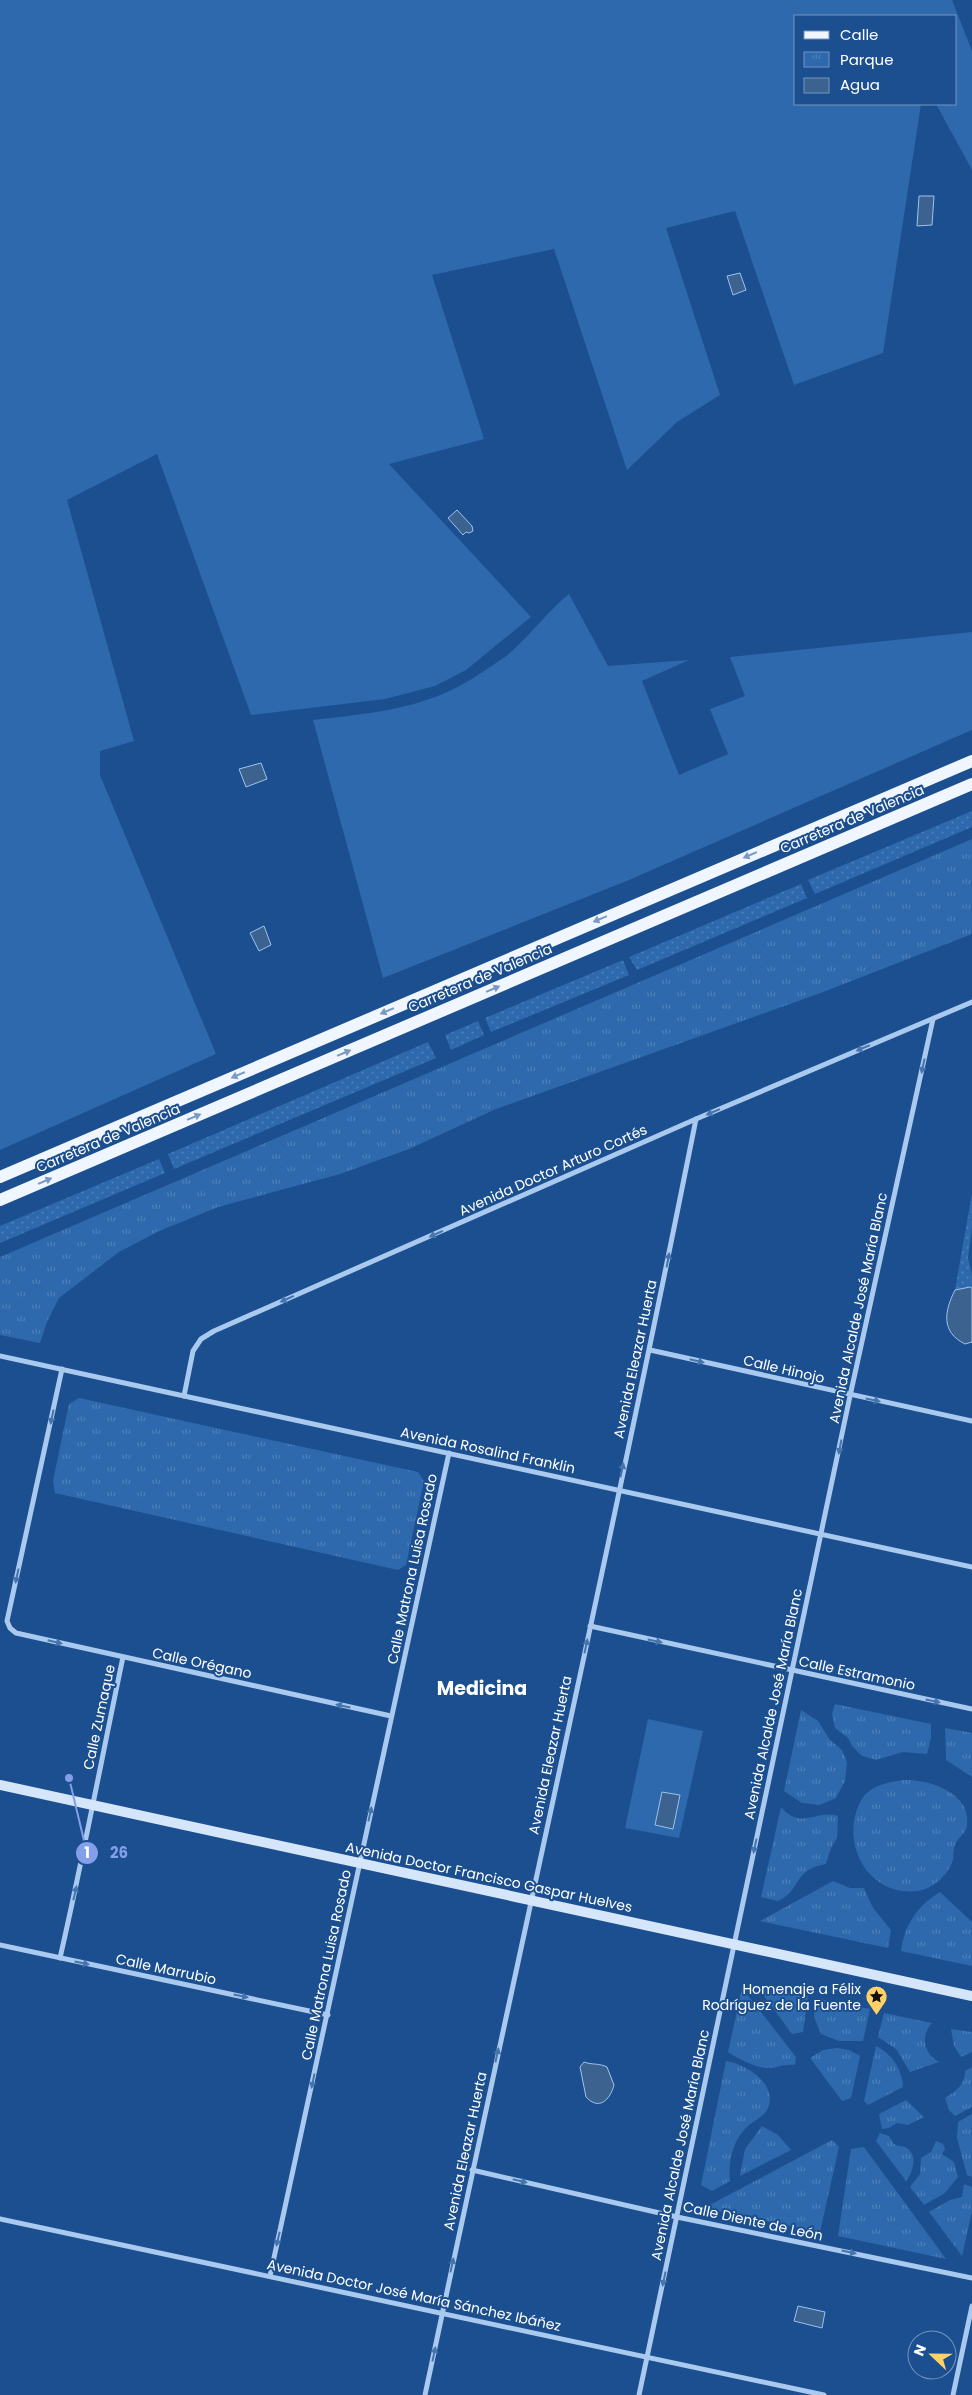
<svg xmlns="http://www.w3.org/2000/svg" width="972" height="2395" font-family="Poppins,sans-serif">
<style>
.grass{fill:#2e69ad}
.park{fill:url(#park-tufts)}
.garden{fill:url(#garden-dots)}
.water{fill:#3c6290;stroke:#9cc4f0}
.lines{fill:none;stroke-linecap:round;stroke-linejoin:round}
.street{stroke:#a9c9ee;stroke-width:5}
.secondary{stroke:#d6e6fa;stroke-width:10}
.primary{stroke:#f0f6ff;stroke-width:12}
.oneway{fill:#7b9ac1}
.oneway2{fill:#4674ac}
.labels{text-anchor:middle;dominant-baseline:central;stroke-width:4;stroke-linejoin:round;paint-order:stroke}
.street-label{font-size:14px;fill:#fff;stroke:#1b4f8f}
.poi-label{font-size:14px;fill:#fff;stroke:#1b4f8f;text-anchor:end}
.district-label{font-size:19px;font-weight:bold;fill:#fff;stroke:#1b4f8f}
.leader{fill:none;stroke:#839eea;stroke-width:2}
.callout-dot{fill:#839eea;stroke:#1b4f8f;stroke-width:2}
.mark-label{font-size:15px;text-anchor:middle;font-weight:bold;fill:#fff}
.callout-label{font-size:15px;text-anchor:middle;font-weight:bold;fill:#839eea;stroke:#1b4f8f;stroke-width:4;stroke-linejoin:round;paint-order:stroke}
</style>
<defs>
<pattern id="park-tufts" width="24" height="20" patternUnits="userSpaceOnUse" patternTransform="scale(1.25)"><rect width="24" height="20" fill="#2e69ad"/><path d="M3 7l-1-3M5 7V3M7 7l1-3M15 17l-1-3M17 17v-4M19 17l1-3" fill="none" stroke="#4d80b9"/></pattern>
<pattern id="garden-dots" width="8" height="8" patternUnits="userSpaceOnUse" patternTransform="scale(1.25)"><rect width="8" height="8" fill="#2e69ad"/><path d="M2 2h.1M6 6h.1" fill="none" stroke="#4d80b9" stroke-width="1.8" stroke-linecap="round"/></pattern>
</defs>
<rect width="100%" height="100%" fill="#1b4f8f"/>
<g class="grass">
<path d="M0 0H952L972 51V170L936 104H956V16H796V104H921L883 353 794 385 735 211 666 228 720 395 677 422 627 470 554 249 432 275 484 439 389 464 531 617 466 670 435 686 385 699 251 715 157 454 67 500 134 741 100 751V775L216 1054 0 1150Z"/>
<path d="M569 594 608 666 689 660 642 681 679 775 728 754 710 709 745 696 730 657 972 632V730L629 880 383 978 313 720C380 712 431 709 487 669 495 663 505 658 512 651 532 633 548 611 569 594Z"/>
<path d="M648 1719 703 1731 679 1838 625 1828Z"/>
</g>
<g class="park">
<path d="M972 839V934L818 994 496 1109 409 1149 340 1174 218 1207 157 1232 119 1252 59 1298 47 1322 40 1343 0 1335V1257Z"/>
<path d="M79 1398 418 1472 424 1481 406 1565 398 1570 55 1493 53 1481 69 1404Z"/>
<path d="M835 1704 931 1724V1738L927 1754 903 1752 876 1760 862 1756 852 1746 848 1738 835 1728 832 1714Z"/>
<path d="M801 1710 818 1721 830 1740 842 1750 847 1762 845 1781 836 1798 820 1805 802 1803 784 1791Z"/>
<path d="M945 1728 972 1733V1777L946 1760Z"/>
<path d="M903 1780C928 1779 972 1792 967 1826 965 1835 957 1838 955 1845 953 1849 954 1855 953 1860 948 1875 933 1889 917 1891 875 1896 846 1856 855 1816 857 1808 861 1798 867 1793 876 1784 891 1782 903 1780Z"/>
<path d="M781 1807C801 1831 817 1809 838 1816L837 1838 831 1848 826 1864C792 1870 802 1890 778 1901L761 1897Z"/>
<path d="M833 1881 850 1888H864L873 1908 891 1930 888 1948 760 1921Z"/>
<path d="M940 1892 972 1922V1966L901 1951C904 1925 918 1905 940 1892Z"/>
<path d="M756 1985 808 1996 803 2032 792 2034Z"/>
<path d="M742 1988 796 2057 795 2065C780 2064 780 2068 767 2068 759 2069 736 2058 728 2052Z"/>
<path d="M815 1998 870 2009 863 2041H839L821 2034 814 2017Z"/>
<path d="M884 2013 932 2023C920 2036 924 2054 939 2062L910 2072 896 2049 878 2037Z"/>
<path d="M951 2029 972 2032V2052L961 2057 954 2046Z"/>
<path d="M876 2046C892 2054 902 2069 903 2087L868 2105 864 2101Z"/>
<path d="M837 2048 849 2050 860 2056 851 2098 842 2101 810 2058 823 2050Z"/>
<path d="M726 2061C747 2064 780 2086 767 2110 763 2117 755 2120 749 2125 733 2139 728 2160 730 2181L712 2191 701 2185Z"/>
<path d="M972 2067V2107L955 2116 949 2110 945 2098C956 2091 965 2085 965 2071Z"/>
<path d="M906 2100 924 2117 908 2125 897 2123 889 2128 882 2129 879 2114Z"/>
<path d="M972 2114V2177L967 2175 957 2138 958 2122Z"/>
<path d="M762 2126 778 2135 791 2150 740 2176 745 2149Z"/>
<path d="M880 2133 889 2136 894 2144C897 2146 902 2146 905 2147 919 2154 913 2173 906 2181L876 2141Z"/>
<path d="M832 2140 839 2147 820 2232 704 2208Z"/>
<path d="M936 2141 943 2144 945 2149 942 2154 954 2162 958 2177 945 2193 924 2205 910 2187 920 2174 921 2158 931 2152Z"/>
<path d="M864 2147 946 2259 838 2236 851 2149Z"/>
<path d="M964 2184 972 2187V2211L962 2256 929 2212 950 2200 962 2197Z"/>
</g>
<g class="garden">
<path d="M972 811V827L815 894 808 880Z"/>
<path d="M801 884 807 898 637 970 629 957Z"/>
<path d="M623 960 629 975 491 1032 485 1018Z"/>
<path d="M478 1021 484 1035 451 1050 445 1035Z"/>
<path d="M428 1042 436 1058 174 1169 168 1154Z"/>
<path d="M159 1159 165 1173 0 1243V1226Z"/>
<path d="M972 1193V1227L968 1258 972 1275V1288L955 1290Z"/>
</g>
<g class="water">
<path d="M919 196H934L932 225 917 226Z"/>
<path d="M740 273 746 290 733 295 727 276Z"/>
<path d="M457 510 472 526 473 531 469 533 466 532 463 535 448 518Z"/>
<path d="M261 763 267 779 246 787 239 769Z"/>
<path d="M264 926 271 945 259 951 250 933Z"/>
<path d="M970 1287 972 1288V1342L965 1344C941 1332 944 1312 955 1290Z"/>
<path d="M662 1792 680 1795 673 1829 655 1825Z"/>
<path d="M584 2062C592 2065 599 2063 607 2067L614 2085C610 2100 599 2111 586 2097L580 2067Z"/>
<path d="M798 2306 825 2312 822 2328 794 2321Z"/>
</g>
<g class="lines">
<g class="street">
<path d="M650 1350 972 1421"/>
<path d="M0 1356 972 1567"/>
<path d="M62 1369 7 1621 10 1628 16 1633 391 1716"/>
<path d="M184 1396 193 1351 201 1339 214 1331 696 1119 972 1002"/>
<path d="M590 1626 972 1709"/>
<path d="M0 1945 328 2015"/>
<path d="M60 1958C83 1858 102 1757 123 1657"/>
<path d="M472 2170 677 2217 972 2278"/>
<path d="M0 2219 824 2395"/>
<path d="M270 2276 449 1453"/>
<path d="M425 2395C515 1970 611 1545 696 1119"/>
<path d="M639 2395 850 1396 933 1019"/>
<path d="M953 2395 972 2306"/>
</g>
<path class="secondary" d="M0 1785 972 1996"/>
<g class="primary">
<path d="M0 1177 972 761"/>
<path d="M0 1200 972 784"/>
</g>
</g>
<defs><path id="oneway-solid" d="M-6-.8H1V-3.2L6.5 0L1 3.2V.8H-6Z" transform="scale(1.25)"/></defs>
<g class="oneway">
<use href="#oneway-solid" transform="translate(750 855) rotate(157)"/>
<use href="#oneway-solid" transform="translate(600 919) rotate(157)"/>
<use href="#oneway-solid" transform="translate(493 989) rotate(-23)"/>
<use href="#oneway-solid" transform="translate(387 1011) rotate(157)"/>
<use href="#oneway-solid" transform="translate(344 1053) rotate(-23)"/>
<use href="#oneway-solid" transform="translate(238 1075) rotate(157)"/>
<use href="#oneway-solid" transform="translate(194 1117) rotate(-23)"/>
<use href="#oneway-solid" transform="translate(45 1181) rotate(-23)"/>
</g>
<g class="oneway2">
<use href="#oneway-solid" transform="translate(863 1048) rotate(157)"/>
<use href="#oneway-solid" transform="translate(923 1066) rotate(102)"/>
<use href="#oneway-solid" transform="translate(713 1112) rotate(157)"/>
<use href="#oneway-solid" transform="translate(436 1234) rotate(156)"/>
<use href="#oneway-solid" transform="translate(668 1260) rotate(-79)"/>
<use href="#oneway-solid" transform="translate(287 1299) rotate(156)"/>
<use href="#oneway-solid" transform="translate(697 1361) rotate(13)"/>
<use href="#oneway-solid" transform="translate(873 1400) rotate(12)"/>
<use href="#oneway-solid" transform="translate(52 1417) rotate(102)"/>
<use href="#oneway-solid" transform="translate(840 1447) rotate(101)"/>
<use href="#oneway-solid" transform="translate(622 1470) rotate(-78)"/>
<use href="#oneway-solid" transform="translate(17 1576) rotate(102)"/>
<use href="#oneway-solid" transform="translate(655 1641) rotate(12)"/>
<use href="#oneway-solid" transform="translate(55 1642) rotate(13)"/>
<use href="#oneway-solid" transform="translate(586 1646) rotate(-78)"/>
<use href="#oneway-solid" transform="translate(933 1701) rotate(12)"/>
<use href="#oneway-solid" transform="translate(343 1706) rotate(-168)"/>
<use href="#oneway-solid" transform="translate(370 1814) rotate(-78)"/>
<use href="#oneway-solid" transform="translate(755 1846) rotate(102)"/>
<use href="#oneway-solid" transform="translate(75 1893) rotate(-77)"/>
<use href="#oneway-solid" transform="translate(82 1963) rotate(12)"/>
<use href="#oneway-solid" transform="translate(241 1996) rotate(12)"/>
<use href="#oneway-solid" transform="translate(497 2055) rotate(-78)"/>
<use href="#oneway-solid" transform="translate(313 2081) rotate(102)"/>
<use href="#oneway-solid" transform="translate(520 2181) rotate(13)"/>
<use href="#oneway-solid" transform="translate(278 2239) rotate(103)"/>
<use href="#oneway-solid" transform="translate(849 2252) rotate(12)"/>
<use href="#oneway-solid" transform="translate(452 2265) rotate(-78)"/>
<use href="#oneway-solid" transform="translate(664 2279) rotate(102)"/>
<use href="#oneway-solid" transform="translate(434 2354) rotate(-78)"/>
</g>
<defs>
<symbol id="sight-pin" viewBox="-11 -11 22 30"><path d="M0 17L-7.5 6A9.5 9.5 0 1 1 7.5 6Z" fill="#ffd166" stroke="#1b4f8f"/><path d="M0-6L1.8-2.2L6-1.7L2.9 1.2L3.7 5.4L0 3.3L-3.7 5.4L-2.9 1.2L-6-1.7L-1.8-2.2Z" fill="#111"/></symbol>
</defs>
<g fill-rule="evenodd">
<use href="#sight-pin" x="864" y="1984" width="25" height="34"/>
</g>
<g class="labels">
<g class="street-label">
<text transform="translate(852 819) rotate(-23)">Carretera de Valencia</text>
<text transform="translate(480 978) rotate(-23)">Carretera de Valencia</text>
<text transform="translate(108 1138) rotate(-23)">Carretera de Valencia</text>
<text transform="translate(553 1170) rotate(-24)">Avenida Doctor Arturo Cortés</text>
<text transform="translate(858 1308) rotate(-78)">Avenida Alcalde José María Blanc</text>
<text transform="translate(635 1359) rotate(-78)">Avenida Eleazar Huerta</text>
<text transform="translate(784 1369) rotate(13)">Calle Hinojo</text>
<text transform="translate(488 1450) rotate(12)">Avenida Rosalind Franklin</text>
<text transform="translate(412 1569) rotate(-78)">Calle Matrona Luisa Rosado</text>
<text transform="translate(202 1663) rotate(12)">Calle Orégano</text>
<text transform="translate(857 1673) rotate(12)">Calle Estramonio</text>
<text transform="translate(773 1704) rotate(-78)">Avenida Alcalde José María Blanc</text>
<text transform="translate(99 1717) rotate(-78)">Calle Zumaque</text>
<text transform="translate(550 1755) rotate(-78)">Avenida Eleazar Huerta</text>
<text transform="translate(489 1877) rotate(12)">Avenida Doctor Francisco Gaspar Huelves</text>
<text transform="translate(326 1965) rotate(-78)">Calle Matrona Luisa Rosado</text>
<text transform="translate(166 1969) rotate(12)">Calle Marrubio</text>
<text transform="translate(680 2145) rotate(-78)">Avenida Alcalde José María Blanc</text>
<text transform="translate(465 2151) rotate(-78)">Avenida Eleazar Huerta</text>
<text transform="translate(753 2221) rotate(12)">Calle Diente de León</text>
<text transform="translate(414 2295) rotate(12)">Avenida Doctor José María Sánchez Ibáñez</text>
</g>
<g class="poi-label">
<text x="861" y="1989">Homenaje a Félix<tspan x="861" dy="16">Rodríguez de la Fuente</tspan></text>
</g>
<g class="district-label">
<text x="482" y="1688">Medicina</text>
</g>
</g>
<path class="leader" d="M69 1778L87 1853"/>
<g class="callout-dot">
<circle cx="69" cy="1778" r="5"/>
<circle cx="87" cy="1853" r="12"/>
</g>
<g class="mark-label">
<text x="87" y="1858">1</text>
</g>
<g class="callout-label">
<text x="119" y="1858">26</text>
</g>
<rect x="794" y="15" width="162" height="90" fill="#1b4f8f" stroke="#7695bc"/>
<rect x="804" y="31" width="25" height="8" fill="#f0f6ff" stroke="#7695bc"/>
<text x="840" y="40" font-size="15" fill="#ffffff">Calle</text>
<rect x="804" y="52" width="25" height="15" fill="url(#park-tufts)" stroke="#7695bc"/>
<text x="840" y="65" font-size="15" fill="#ffffff">Parque</text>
<rect x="804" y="78" width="25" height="15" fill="#3c6290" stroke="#7695bc"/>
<text x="840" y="90" font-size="15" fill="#ffffff">Agua</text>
<g transform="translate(932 2355) rotate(292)"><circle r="24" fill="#1b4f8f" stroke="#7695bc"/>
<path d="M0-4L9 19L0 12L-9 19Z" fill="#ffd166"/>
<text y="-8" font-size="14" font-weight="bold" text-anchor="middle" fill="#ffffff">N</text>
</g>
</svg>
